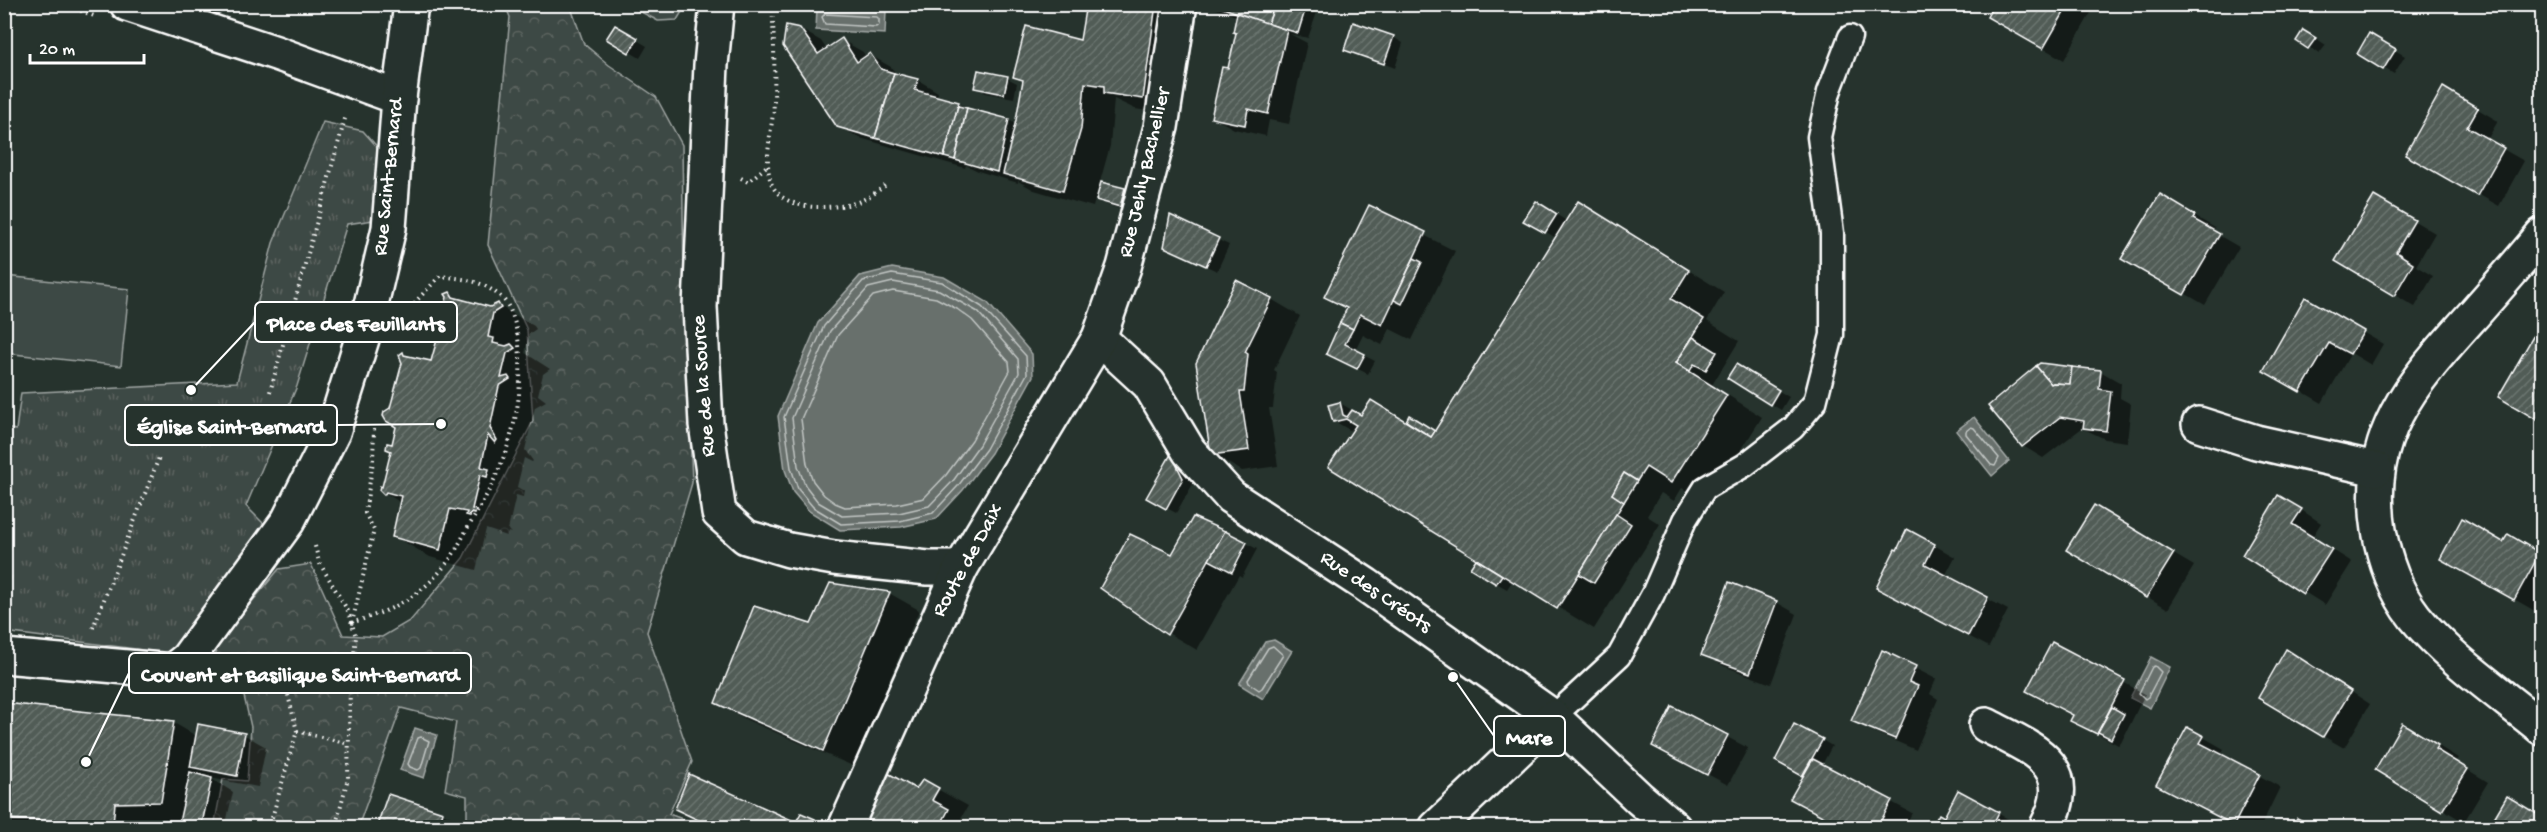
<svg xmlns="http://www.w3.org/2000/svg" width="2547" height="832" font-family="'Gochi Hand',sans-serif">
<style>
.grass{fill:url(#grass-tufts);stroke:#9ea4a2;stroke-width:1.5}
.forest{fill:url(#forest-crowns);stroke:#9ea4a2;stroke-width:1.5}
.pitch{fill:#3e4944;stroke:#9ea4a2;stroke-width:1.5}
.water{fill:#67706c;stroke:#a4a9a7;stroke-width:1.5}
.shadow{fill:#0007}
.lines{fill:none;stroke-linecap:round;stroke-linejoin:round}
.shore{stroke:#c2c6c4;stroke-width:1.5}
.building{fill:url(#building-hatch);stroke:#fff;stroke-width:1.5}
.lane-casing{stroke:#fff;stroke-width:27}
.street-casing{stroke:#fff;stroke-width:38}
.path{stroke:#fff;stroke-width:4;stroke-dasharray:1.5 4.5;stroke-linecap:butt}
.lane{stroke:#26332d;stroke-width:22}
.street{stroke:#26332d;stroke-width:33}
.labels{text-anchor:middle;dominant-baseline:central;stroke-width:6;stroke-linejoin:round;paint-order:stroke}
.street-label{font-size:21px;fill:#fff;stroke:#26332d}
.leader{fill:none;stroke:#fff;stroke-width:2}
.callout-dot{fill:#fff;stroke:#26332d;stroke-width:2}
.callout{fill:#26332d;stroke:#fff;stroke-width:2}
.callout-label{font-size:22px;text-anchor:middle;font-weight:bold;fill:#fff}
</style>
<defs>
<pattern id="grass-tufts" width="24" height="20" patternUnits="userSpaceOnUse" patternTransform="scale(1.5)"><rect width="24" height="20" fill="#3e4944"/><path d="M3 7l-1-3M5 7V3M7 7l1-3M15 17l-1-3M17 17v-4M19 17l1-3" fill="none" stroke="#5b6460"/></pattern>
<pattern id="forest-crowns" width="20" height="18" patternUnits="userSpaceOnUse" patternTransform="scale(1.5)"><rect width="20" height="18" fill="#3e4944"/><path d="M2 6a3 3 0 1 1 6 0M12 15a3 3 0 1 1 6 0" fill="none" stroke="#5b6460"/></pattern>
<pattern id="building-hatch" width="6" height="6" patternUnits="userSpaceOnUse" patternTransform="scale(1.5)"><rect width="6" height="6" fill="#515c57"/><path d="M-1 1l2-2M0 6l6-6M5 7l2-2" fill="none" stroke="#6b7470"/></pattern>
</defs>
<rect width="100%" height="100%" fill="#26332d"/>
<filter id="ink" filterUnits="userSpaceOnUse"><feTurbulence type="fractalNoise" baseFrequency=".0167" numOctaves="2"/><feDisplacementMap in="SourceGraphic" scale="12" xChannelSelector="R" yChannelSelector="G"/><feConvolveMatrix kernelMatrix="1 2 1 2 8 2 1 2 1" color-interpolation-filters="sRGB"/></filter>
<g filter="url(#ink)">
<path class="grass" d="M323 122 363 131 381 151 373 220 347 224 297 386 246 506 270 530 174 654 5 632V428L16 430 21 393 237 382 273 243Z"/>
<g class="forest">
<path d="M505 5H570L584 44 609 65 656 97 682 145 684 277 692 483 647 632 692 762 669 814 704 827H467V796L445 790 456 722 401 708 358 827H214L223 779 247 781 251 727 244 696 213 683 217 644 279 569 311 564 343 635 382 637 411 620 463 558 533 421 527 330 488 245 510 17Z"/>
<path d="M628 5H686L677 20 658 21Z"/>
</g>
<path class="pitch" d="M5 276 129 289 121 366 5 353Z"/>
<g class="water">
<path d="M817 8 886 11 885 34 816 30Z"/>
<path d="M892 268 944 277 987 302 1032 354 1033 376 991 453 963 490 936 519 901 527 840 530 809 511 793 492 785 470 778 416 818 323 860 276Z"/>
<path d="M1974 417 2009 461 1992 476 1956 431Z"/>
<path d="M1274 640 1292 651 1263 699 1239 684 1265 642Z"/>
<path d="M2151 657 2170 667 2150 708 2130 698Z"/>
<path d="M415 728 437 735 424 778 400 770Z"/>
</g>
<g class="shadow">
<path d="M1087 4 1188 5 1172 115 1135 109 1114 99 1110 146 1093 207 1034 190 1018 181V183L978 171 966 165 965 168 860 138 838 126 800 29 821 41 827 50 842 40 863 52 866 57 870 55 891 67 896 74 918 80 938 92 937 98 958 103 971 111 1009 120 1017 125 1024 82 1015 76 1081 42Z"/>
<path d="M1204 4H1320L1308 38 1290 34 1307 43 1289 124 1269 120 1266 136 1234 129 1213 117 1229 70 1237 33 1238 17Z"/>
<path d="M1996 4H2096L2064 60 1989 17Z"/>
<path d="M615 27 647 46 640 58 608 39Z"/>
<path d="M2369 35 2405 56 2394 74 2359 54Z"/>
<path d="M1393 37 1403 43 1395 68 1346 49Z"/>
<path d="M2314 37 2326 45 2319 54 2298 40Z"/>
<path d="M1007 78 1017 83 1014 98 986 93 976 87Z"/>
<path d="M2444 89 2498 121 2487 140 2524 161 2499 206 2407 154Z"/>
<path d="M1124 190 1135 196 1131 212 1108 205 1098 199Z"/>
<path d="M2160 196 2215 228 2213 232 2239 247 2205 305 2124 258Z"/>
<path d="M2375 198 2435 233 2416 266 2433 276 2415 307 2337 261Z"/>
<path d="M1537 203 1567 221 1579 203 1724 292 1707 321 1739 341 1712 385 1762 417 1708 503 1682 488 1674 501 1661 493 1647 516 1660 524 1594 629 1513 580 1507 589 1496 583 1486 566 1487 564 1353 432 1334 421 1340 403 1362 416 1407 422 1410 417 1435 432 1556 238 1526 220Z"/>
<path d="M1369 207 1455 251 1412 340 1390 329 1382 345 1363 335 1355 351 1375 361 1368 374 1338 359 1348 309 1326 296Z"/>
<path d="M1171 218 1229 245 1217 271 1176 252Z"/>
<path d="M450 293 463 301 490 308 498 305 534 326 536 329 529 334 525 353 550 369 543 374 538 395 546 401 535 407 525 450 533 461 532 462 524 458 517 487 524 491 523 497 516 495 508 530 511 533 508 532 507 536 486 529 476 570 430 557 394 536 401 503 381 490H383L398 426 392 409 403 363V353L411 358 432 363Z"/>
<path d="M1271 299 1300 316 1274 370 1277 372 1273 408H1269L1278 466 1242 471 1212 454 1198 364Z"/>
<path d="M2306 299 2383 344 2371 365 2351 353 2322 403 2265 370Z"/>
<path d="M2542 324V421L2500 396Z"/>
<path d="M1737 366 1789 397 1781 410 1729 378Z"/>
<path d="M2100 371 2121 383 2120 398 2131 404 2127 442 2105 439 2082 428 2043 458 2023 446Z"/>
<path d="M1172 456 1182 462 1193 484 1176 513 1148 498Z"/>
<path d="M2094 507 2194 566 2168 609 2068 550Z"/>
<path d="M2300 509 2321 523 2312 537 2352 562 2325 605 2244 554Z"/>
<path d="M1193 519 1245 542 1244 545 1248 544 1257 549 1242 577 1239 575 1197 650 1168 633 1173 556Z"/>
<path d="M2508 536 2542 556V598L2535 611 2442 558 2504 544Z"/>
<path d="M1934 545 1955 557 1945 576 2008 610 1989 647 1878 588Z"/>
<path d="M889 593 919 610 853 766 747 720 717 703 812 626Z"/>
<path d="M1776 602 1797 614 1771 684 1724 666 1703 654Z"/>
<path d="M2052 644 2145 694 2121 743 2118 745 2072 720 2074 715Z"/>
<path d="M1883 652 1936 679 1930 694 1938 699 1916 750 1874 732 1853 720Z"/>
<path d="M2307 663 2370 704 2344 748 2323 736Z"/>
<path d="M4 704 174 723 198 737 200 726 245 735 266 747 258 787 210 778 233 792 225 828H179L180 823H151V828H4Z"/>
<path d="M1727 737 1748 748 1728 785 1675 757Z"/>
<path d="M2203 737 2224 749 2221 755 2280 787 2260 828H2239L2158 785Z"/>
<path d="M2424 737 2458 758 2455 762 2488 782 2464 822 2377 769Z"/>
<path d="M1822 740 1832 746 1822 765 1912 813 1904 828H1846L1805 776 1787 767Z"/>
<path d="M923 781 968 806 961 818 978 827 859 828 917 791Z"/>
<path d="M1959 792 2019 825 2018 828H1933L1944 819Z"/>
<path d="M388 795 443 813 464 825 463 828H377Z"/>
<path d="M676 808 797 824 814 821 826 828H711Z"/>
<path d="M539 823 546 828H536Z"/>
</g>
<g class="lines">
<g class="shore">
<path d="M825 14 877 17 879 19V25L876 27 825 24 822 17Z"/>
<path d="M892 274 942 282 982 307 1026 356 1027 374 986 449 958 486 933 513 900 521 841 524 813 507 798 489 791 468 784 417 824 326 863 281Z"/>
<path d="M893 282 939 290 978 312 1018 359 1019 373 979 445 953 481 929 506 899 513 842 516 818 502 805 485 798 466 792 418 830 331 868 288Z"/>
<path d="M893 291 936 298 957 309 972 320 1009 362 1010 371 972 440 946 475 924 498 897 504 845 507 835 503 824 495 813 481 807 464 801 419 838 335 873 296Z"/>
<path d="M1971 427 1974 428 1999 458 1995 466 1991 465 1966 434V431Z"/>
<path d="M1273 646 1283 655 1262 688 1259 690 1249 683 1248 680 1268 648Z"/>
<path d="M2155 666 2161 672 2148 697 2145 699 2139 693 2152 667Z"/>
<path d="M421 737 429 741 421 768 418 770 410 767 408 764 418 738Z"/>
</g>
</g>
<g class="building">
<path d="M1086 4H1156L1143 99 1104 93V86L1085 83 1081 129 1063 191 1003 174 1016 120 1023 80 1013 77 1026 26 1080 40Z"/>
<path d="M1212 4H1275L1268 24Z"/>
<path d="M1275 4H1307L1298 33 1268 24Z"/>
<path d="M1994 4H2069L2043 49 1987 17Z"/>
<path d="M1237 13 1287 30 1268 114 1248 109 1245 125 1211 118 1222 67 1228 68 1236 33 1233 32Z"/>
<path d="M1353 22 1394 36 1384 64 1344 50Z"/>
<path d="M615 25 638 38 629 53 606 39Z"/>
<path d="M786 25 800 28 818 54 842 38 857 62 870 53 881 69 894 73 875 138 837 127 783 46Z"/>
<path d="M2303 30 2316 38 2308 49 2296 41Z"/>
<path d="M2369 33 2396 49 2383 70 2357 54Z"/>
<path d="M978 70 1008 76 1004 94 974 88Z"/>
<path d="M894 73 918 79 915 90 959 102 944 157 875 138Z"/>
<path d="M2443 87 2478 108 2467 127 2504 148 2477 196 2405 155Z"/>
<path d="M958 106 967 108 955 160 944 157Z"/>
<path d="M967 108 1009 119 997 172 955 160Z"/>
<path d="M1101 182 1125 188 1120 207 1096 200Z"/>
<path d="M2160 194 2195 215 2193 219 2220 234 2184 295 2121 259Z"/>
<path d="M2374 196 2415 220 2396 252 2413 263 2394 296 2335 261Z"/>
<path d="M1536 201 1557 214 1545 233 1523 221Z"/>
<path d="M1578 201 1689 270 1671 299 1704 319 1676 363 1727 395 1671 483 1646 467 1637 481 1624 473 1612 494 1624 502 1557 609 1328 467 1356 425 1346 419 1333 422 1328 405 1340 402 1343 415 1347 417 1352 410 1361 415 1371 400 1431 437Z"/>
<path d="M1369 205 1426 232 1382 325 1360 314 1353 329 1340 323 1347 308 1324 297Z"/>
<path d="M1170 215 1219 238 1206 266 1164 247Z"/>
<path d="M1414 258 1422 262 1402 304 1394 300Z"/>
<path d="M1236 280 1272 298 1245 352 1248 354 1244 392H1240L1249 450 1211 455 1196 363Z"/>
<path d="M450 292 453 297 490 307 498 303 501 308 493 313 488 337 494 338 493 343 506 346 511 344 515 348 507 353 501 378 508 376 510 379 499 386 490 428 497 440 495 443 488 435 481 467 489 469 487 477 480 475 472 509 476 510 475 514 471 513 470 516 466 515 467 512 450 509 440 550 392 537 401 496 386 492 384 495 379 490 380 486 382 487 391 451 386 449 387 443 392 444 396 427 386 421 383 416 384 412 390 408 402 363 399 355 403 352 404 355 431 361 440 329 436 328 435 324 441 325 447 297 445 294Z"/>
<path d="M2305 297 2364 331 2350 354 2329 343 2300 392 2263 371Z"/>
<path d="M2542 321V423L2498 397Z"/>
<path d="M1340 323 1353 329 1345 344 1365 354 1357 369 1326 354Z"/>
<path d="M1693 337 1717 352 1706 370 1694 364 1690 371 1676 363Z"/>
<path d="M2040 363 2072 367 2070 384 2053 383 2051 384 2036 366Z"/>
<path d="M1736 364 1779 390 1770 405 1727 378Z"/>
<path d="M2036 366 2051 384 2053 383 2070 384 2072 367 2101 370 2099 389 2111 391 2106 431 2083 428 2084 421 2060 417 2022 447 1988 406Z"/>
<path d="M1409 415 1435 431 1431 437 1406 421Z"/>
<path d="M1171 454 1183 478 1166 509 1146 498Z"/>
<path d="M1624 473 1637 481 1624 502 1612 494Z"/>
<path d="M2278 495 2302 509 2292 524 2332 549 2303 594 2242 555Z"/>
<path d="M2094 505 2174 553 2146 598 2066 550Z"/>
<path d="M1616 514 1631 524 1594 583 1579 574Z"/>
<path d="M1193 517 1225 531 1167 635 1100 588 1130 534 1172 554Z"/>
<path d="M2462 518 2503 542 2508 534 2540 553 2514 600 2440 559Z"/>
<path d="M1907 529 1935 544 1925 564 1988 597 1968 636 1876 588 1895 549 1897 550Z"/>
<path d="M1225 531 1247 542 1232 572 1209 560Z"/>
<path d="M1476 559 1502 575 1496 584 1470 568Z"/>
<path d="M1729 582 1777 601 1750 673 1701 655Z"/>
<path d="M830 583 890 592 823 751 715 703 754 606 811 624Z"/>
<path d="M2052 642 2125 680 2097 734 2070 721 2073 715 2026 691Z"/>
<path d="M2286 649 2351 691 2323 737 2258 698Z"/>
<path d="M1882 650 1916 666 1909 682 1918 686 1895 739 1851 721Z"/>
<path d="M4 703 174 721 161 802 115 803 113 824 5 819 4 823Z"/>
<path d="M1672 706 1728 735 1707 775 1652 746Z"/>
<path d="M2112 707 2124 714 2111 739 2098 732Z"/>
<path d="M2402 723 2438 745 2435 749 2468 769 2442 811 2375 770Z"/>
<path d="M198 724 245 733 237 776 190 767Z"/>
<path d="M1794 724 1823 739 1802 776 1775 761Z"/>
<path d="M2187 727 2204 736 2200 743 2260 774 2234 825 2156 785Z"/>
<path d="M1813 759 1892 800 1877 828H1845L1790 799Z"/>
<path d="M190 772 212 778 201 828H166L167 825 178 827Z"/>
<path d="M886 772 916 789 923 779 939 788 932 800 949 809 939 828H862Z"/>
<path d="M689 774 796 822 801 813 815 819 812 828H715L675 809Z"/>
<path d="M1958 790 1999 812 1991 828H1931L1939 814 1944 817Z"/>
<path d="M388 794 443 812 438 828H376Z"/>
<path d="M2507 796 2542 817 2540 822 2542 828H2488Z"/>
<path d="M2297 818 2316 828H2291Z"/>
</g>
<g class="lines">
<defs>
<path id="lane" d="M1553 717 1619 656 1653 594 1685 520 1705 488 1745 465 1793 428 1815 402 1832 335V233L1819 137 1829 92 1850 37"/>
<g id="street">
<path d="M127 4 276 53 399 98"/>
<path d="M717 4 711 65 700 307 706 424 719 513 746 537 789 550 834 558 928 568H961"/>
<path d="M2542 235C2520 262 2497 288 2474 314 2414 381 2364 433 2379 530 2384 560 2396 593 2415 617 2449 659 2501 694 2542 728"/>
<path d="M1099 338 1149 384 1189 451 1231 497 1366 585 1553 717 1640 799 1674 828"/>
<path d="M2199 424 2256 442 2376 469"/>
<path d="M4 656 172 671 187 659 288 521 333 432 366 326 389 228 399 98 411 4"/>
<path d="M1986 725C2033 749 2080 765 2046 828"/>
<path d="M845 828 961 568 1099 338 1124 267 1161 127 1180 4"/>
<path d="M1436 828 1553 717"/>
</g>
</defs>
<use href="#lane" class="lane-casing"/>
<use href="#street" class="street-casing"/>
<g class="path">
<path d="M64 4 94 16"/>
<path d="M772 4C774 37 775 69 774 101 773 126 764 155 770 179 775 200 799 207 818 207 849 207 861 204 886 185"/>
<path d="M741 178 748 182 769 164"/>
<path d="M270 392 346 115"/>
<path d="M315 546 319 562 348 611 356 637 350 687 348 778 335 828"/>
<path d="M351 623C390 611 416 600 443 568 453 557 460 542 467 529 503 471 526 415 519 345 517 331 513 309 503 299 483 280 465 279 440 276L417 300 408 317"/>
<path d="M352 623 374 530 365 513 373 461 374 429"/>
<path d="M93 628 160 455"/>
<path d="M230 659 282 671 297 731 269 828"/>
<path d="M297 731 349 744"/>
</g>
<use href="#lane" class="lane"/>
<use href="#street" class="street"/>
</g>
</g>
<g class="labels">
<g class="street-label">
<text transform="translate(1146 173) rotate(-77)">Rue Jehly Bachellier</text>
<text transform="translate(390 177) rotate(-84)">Rue Saint-Bernard</text>
<text transform="translate(705 386) rotate(-94)">Rue de la Source</text>
<text transform="translate(969 561) rotate(-61)">Route de Daix</text>
<text transform="translate(1375 593) rotate(34)">Rue des Créots</text>
</g>
</g>
<path class="leader" d="M191 390L255 322M441 424L337 425M86 762L129 673M1453 677L1494 736"/>
<g class="callout-dot">
<circle cx="191" cy="390" r="6"/>
<circle cx="441" cy="424" r="6"/>
<circle cx="86" cy="762" r="6"/>
<circle cx="1453" cy="677" r="6"/>
</g>
<g class="callout">
<rect x="255" y="302" width="202" height="40" rx="6"/>
<rect x="125" y="405" width="212" height="40" rx="6"/>
<rect x="129" y="653" width="342" height="40" rx="6"/>
<rect x="1494" y="716" width="71" height="40" rx="6"/>
</g>
<g class="callout-label">
<text x="356" y="330">Place des Feuillants</text>
<text x="231" y="433">Église Saint-Bernard</text>
<text x="300" y="681">Couvent et Basilique Saint-Bernard</text>
<text x="1529" y="744">Mare</text>
</g>
<rect width="2547" height="832" fill="none" stroke="#26332d" stroke-width="24"/>
<rect x="12" y="12" width="2523" height="808" fill="none" stroke="#fff" stroke-width="2" filter="url(#ink)"/>
<path d="M30 54v9h114v-9" fill="none" stroke="#ffffff" stroke-width="3"/>
<text x="39" y="54" font-size="18" fill="#ffffff" stroke="#26332d" stroke-width="4.5" paint-order="stroke">20 m</text>
</svg>
